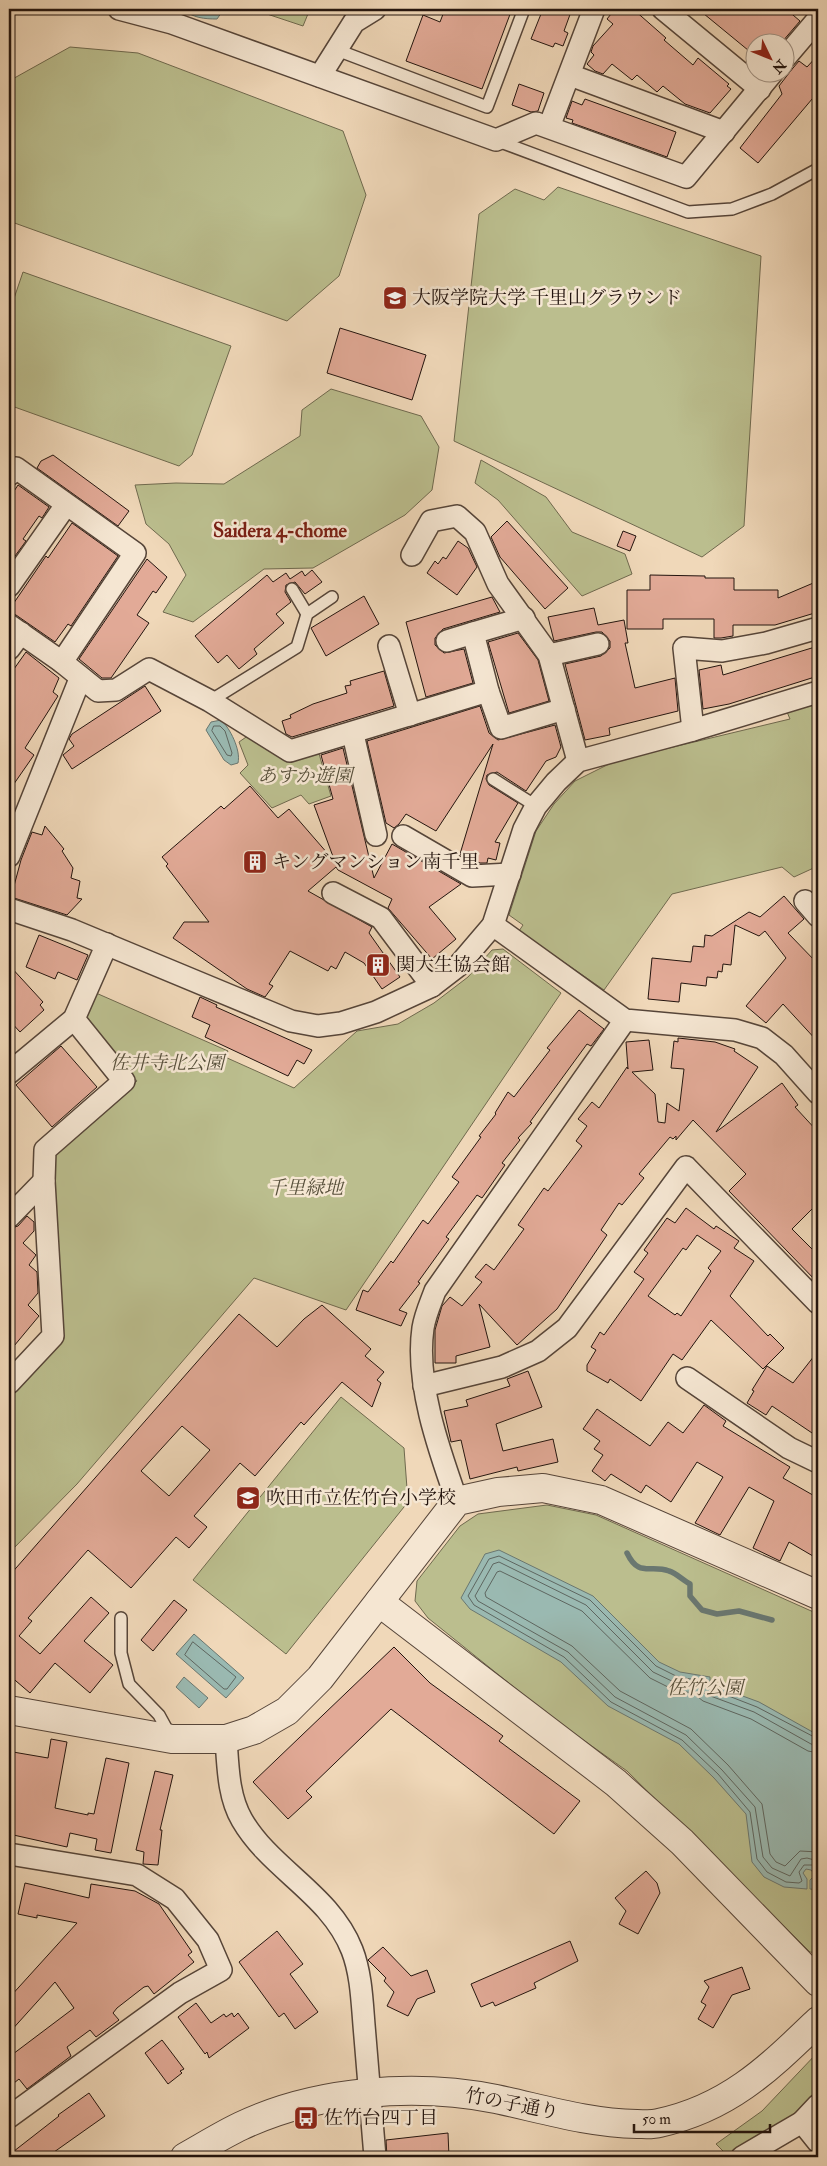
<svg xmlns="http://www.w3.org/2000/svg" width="827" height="2166" font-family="'IM FELL Double Pica','Noto Serif JP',serif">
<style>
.green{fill:#bbbe8e;stroke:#6f694e}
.water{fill:#9ab9b1;stroke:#6a7770}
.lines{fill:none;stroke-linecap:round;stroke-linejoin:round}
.shore{stroke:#5e6660;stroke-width:1}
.stream{stroke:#6a7770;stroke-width:5.5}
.building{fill:#e2aa97;stroke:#23140e;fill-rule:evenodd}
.service-casing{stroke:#564539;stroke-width:14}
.minor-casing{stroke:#564539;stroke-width:24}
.tertiary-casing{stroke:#564539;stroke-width:30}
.service{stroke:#f5e6d2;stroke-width:11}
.minor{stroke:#f5e6d2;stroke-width:21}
.tertiary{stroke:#f5e6d2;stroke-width:28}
.labels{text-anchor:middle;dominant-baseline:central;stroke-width:5;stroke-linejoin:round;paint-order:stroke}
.poi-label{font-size:19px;fill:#23140e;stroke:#f5e6d2;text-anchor:start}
.park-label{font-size:19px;font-style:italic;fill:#58503b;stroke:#f5e6d2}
.street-label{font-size:19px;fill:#23140e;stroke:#f5e6d2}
.neighbourhood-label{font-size:20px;font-weight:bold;fill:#7a1f14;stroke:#f5e6d2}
</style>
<rect width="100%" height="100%" fill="#f0d8b9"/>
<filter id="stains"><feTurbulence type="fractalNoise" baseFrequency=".004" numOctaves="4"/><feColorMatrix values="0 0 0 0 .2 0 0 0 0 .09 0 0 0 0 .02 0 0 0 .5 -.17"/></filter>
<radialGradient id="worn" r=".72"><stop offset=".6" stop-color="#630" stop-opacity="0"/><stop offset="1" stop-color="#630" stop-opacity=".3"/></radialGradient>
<g class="green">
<path d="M259 9H310L303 26 258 11Z"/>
<path d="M70 47 138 53 343 131 366 195 339 276 287 321 9 221V81Z"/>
<path d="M558 187 761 256 744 526 702 557 454 441 479 214 515 189 544 200Z"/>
<path d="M23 272 231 346 192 455 179 466 9 405V313Z"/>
<path d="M331 389 421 416 439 447 432 490 405 515 313 568 264 569 193 622 163 612 186 575 169 544 146 524 135 485 176 483 224 484 300 436 302 410Z"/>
<path d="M481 460 546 497 572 532 625 554 632 574 582 596 498 500 475 483Z"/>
<path d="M818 701V866L794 877 782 867 672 894 604 990 519 931 523 925 509 915 536 831 554 804 575 781 615 761 790 719 787 712Z"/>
<path d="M249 735 287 761 318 750 331 796 309 804 301 795 272 808 240 773 248 765 239 742Z"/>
<path d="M503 949 561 993 346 1310 254 1278 77 1484 9 1553V1395L62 1339 53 1155 137 1081 90 1025 86 1014 96 993 228 1051 225 1057 294 1088 357 1031 398 1024 434 1003 468 977 492 950Z"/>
<path d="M341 1397 404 1448 408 1502 286 1654 193 1580Z"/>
<path d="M547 1505 596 1515 818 1614V1953L810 1952 627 1771 551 1717 428 1618 415 1601 417 1581 460 1526 478 1514Z"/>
<path d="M818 2052V2094L800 2112 728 2156 716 2144 762 2111Z"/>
</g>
<g class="water">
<path d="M183 9H224L217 19C205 19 192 18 183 9Z"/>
<path d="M221 720C230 728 241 750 238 763L231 765 224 760 206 730 211 722Z"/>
<path d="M499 1550 593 1596 659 1662 680 1672 710 1677V1684L759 1702 818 1735V1890L810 1889V1880L815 1875 811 1870 806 1869 803 1873 807 1879V1889L784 1887 764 1877 752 1862 746 1814 714 1778 679 1744 608 1706 561 1662 470 1609 461 1598 485 1554Z"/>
<path d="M194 1634 244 1678 226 1698 176 1654Z"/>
<path d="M184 1677 208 1698 199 1708 176 1687Z"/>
</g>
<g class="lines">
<g class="shore">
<path d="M214 726H220L225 731 232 753 231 756 227 755 212 731Z"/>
<path d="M193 1642 236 1677 227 1689H224L185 1655Z"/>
<path d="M818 1739 757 1707 708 1688 703 1681 678 1677 656 1666 590 1600 499 1556 489 1559 468 1596 474 1605 564 1657 611 1702 682 1740 718 1774 750 1812 757 1859 767 1872 786 1882 799 1883 802 1881 799 1872 804 1865H813L818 1870"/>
<path d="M818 1746 811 1744 754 1712 705 1694 698 1686 676 1683 653 1672 586 1605 499 1562 493 1564 475 1596 478 1601 568 1652 615 1697 686 1735 722 1770 755 1807 763 1857 772 1868 790 1876 801 1859 807 1858 818 1861"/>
<path d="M818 1753 808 1751 751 1719 703 1701 693 1693 674 1690 650 1678 582 1611 500 1571 497 1572 485 1593 486 1597 572 1646 620 1691 691 1729 728 1765 762 1804 770 1854 776 1862 785 1866 800 1851 818 1852"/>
</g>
<path class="stream" d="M627 1553C639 1578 650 1564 669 1571 676 1573 683 1580 690 1584V1596L702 1610 717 1614 739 1611 772 1620"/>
</g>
<g class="building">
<path d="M445 9H512L482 89 406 61 423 15 440 22Z"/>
<path d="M543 9H572L564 31 568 33 563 46 555 43 553 47 531 39Z"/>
<path d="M615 9H633L666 38 664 40 693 65 698 58 729 84 727 86 731 89 710 113 685 104 663 86 657 92 637 75 632 80 612 64 603 74 595 71 587 64 594 55 591 52 593 46 613 24 607 19Z"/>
<path d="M698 9H786L800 21 782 42H754V55Z"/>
<path d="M818 55V92L758 163 740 148 782 94 779 86 793 68 799 61 807 67Z"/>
<path d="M519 84 544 93 538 111 531 112 512 105Z"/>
<path d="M585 99 676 132 667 157 572 123 573 120 566 118 572 101 582 105Z"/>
<path d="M340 328 426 355 412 400 327 373Z"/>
<path d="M53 455 129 511 118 526 37 468 41 461Z"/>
<path d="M18 485 49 507 42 518 39 516 23 539 26 541 15 556 12 554 9 559V499Z"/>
<path d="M507 521 568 588 545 609 500 557 491 537Z"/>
<path d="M72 523 118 556 71 626 68 624 55 642 16 615 9 613V610L46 556 48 558Z"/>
<path d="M623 531 636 536 630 551 617 546Z"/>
<path d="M458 541 468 548 477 567 457 595 427 573 435 561 438 564 443 557 446 559Z"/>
<path d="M147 559 167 577 156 593 153 591 137 615 149 623 111 678H102L79 659Z"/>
<path d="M312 570 322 582 305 594 295 582 286 585 285 592 291 602 276 614 284 623 254 649 257 654 239 669 227 655 218 663 195 636 267 575 273 582 286 573 290 579 302 571 305 576Z"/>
<path d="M650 575 705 576V578H734V590H778V598L818 581V612L775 625H733V636L721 638H714V619H663V629H627V590H650Z"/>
<path d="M364 596 379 624 326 656 311 628Z"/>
<path d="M492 597 500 612 443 629 435 638V645L444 653 464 649 473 683 426 697 406 622Z"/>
<path d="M594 608 598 625 624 620 628 643H625L635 688 675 678 678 711 609 728 610 735 585 740 565 664 601 656 610 648V641L602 632H596L554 641 548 617Z"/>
<path d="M518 633 538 660 549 701 509 713 488 642Z"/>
<path d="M815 647 818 658V676L729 704 703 709 699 670 721 665 723 675Z"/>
<path d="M26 652 59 678 53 692 58 696 25 748 34 755 9 791V676Z"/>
<path d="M384 671 394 706 292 737 286 734 282 721 291 718 290 715 313 704 347 693 345 686 351 685 350 681Z"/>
<path d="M145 686 161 711 72 769 63 755 74 746 69 739 72 734Z"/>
<path d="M480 706 489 733 498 740 555 725 561 747 556 757 546 761 526 791 497 772 487 775 486 779 489 785 518 803 495 842 500 843 496 860 488 858 487 863H480L460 854 493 744 436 831 406 814 399 824 394 828 386 823 367 741Z"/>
<path d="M343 748 374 878 392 844 461 884 429 907 456 939 432 959 388 908 392 899 338 870 336 867 308 891 372 927 369 933 400 977 382 989 364 963 345 952 336 969 331 966 328 971 290 951 269 984 273 986 265 997 247 989 173 938 184 922H209L166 866 168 864 162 857 221 806 224 809 250 786 278 818 289 809 335 862 314 805 333 799 321 755Z"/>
<path d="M45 826 64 849 62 851 73 868 71 878 80 881 77 898 82 899 67 915 11 897 21 860 32 832 42 835Z"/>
<path d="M784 896 804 919 788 933 818 964V1042L783 1004 766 1023 746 1006 786 958 765 931 759 936 735 925 731 965 723 964 722 972 718 971 717 978 707 977 706 986 681 983 679 1002 648 999 652 958 691 962 693 946 704 947 705 935 712 936 749 912 760 917Z"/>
<path d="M39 935 88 955 77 980 58 972 55 979 26 967Z"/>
<path d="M9 965 43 1002 40 1005 44 1010 20 1032 9 1020Z"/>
<path d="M200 997 217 1005 216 1007 312 1050 304 1064 297 1060 288 1076 205 1037 210 1025 192 1017Z"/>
<path d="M579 1010 604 1029 591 1046 587 1044 530 1122 532 1123 518 1138 520 1140 502 1163 505 1165 482 1198 477 1195 446 1237 449 1239 418 1282 420 1283 399 1310 407 1313 401 1326 356 1310 363 1290 368 1292 391 1261 393 1263 423 1220 428 1224 459 1182 452 1177 481 1137 479 1136 496 1114 495 1113 508 1092 514 1097 550 1050 547 1048Z"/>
<path d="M678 1038 715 1042 735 1049 734 1051 758 1067 716 1132 782 1083 798 1105 795 1107 818 1132V1203L792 1229 818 1255V1283L729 1191 746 1174 693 1120 676 1140V1136L673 1139 670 1137 639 1174 644 1178 622 1205 619 1203 601 1230 607 1235 557 1309 517 1345 479 1304 490 1347 456 1356V1363H435V1330L442 1306 450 1297 462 1306 482 1282 475 1277 486 1264 494 1270 524 1229 518 1225 544 1188 548 1191 582 1146 576 1141 587 1126 578 1119 592 1102 599 1108 627 1067 628 1069 626 1042 649 1040 653 1070 632 1072 655 1094 658 1122 665 1123 667 1103 679 1111 684 1069 671 1068 674 1041 678 1042Z"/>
<path d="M61 1046 97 1087 52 1127 16 1085Z"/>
<path d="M686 1208 714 1229 716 1226 739 1241 734 1248 754 1261 730 1296 768 1336 770 1334 784 1348 763 1369 711 1320 682 1360 673 1354 641 1401 610 1379 608 1383 587 1371V1365L596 1350 591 1347 600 1332 604 1335 644 1279 634 1272 648 1253 644 1250 667 1218 675 1223ZM697 1235 721 1251 708 1268 711 1271 681 1316 677 1313 675 1315 648 1296 683 1248 686 1250Z"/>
<path d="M27 1216 34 1222V1231L23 1243 36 1255 29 1265 37 1272 38 1293 28 1305 39 1316 9 1352V1229L18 1226Z"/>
<path d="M322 1305 371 1349 365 1356 384 1372 377 1380 381 1383 372 1407 342 1382 304 1425 301 1422 255 1476 240 1463 194 1516 207 1527 189 1548 176 1537 131 1588 88 1550 28 1618 32 1621 19 1636 40 1654 91 1597 109 1613 84 1641 113 1665 90 1693 55 1663 30 1693 9 1675V1576L239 1314 277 1347 304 1319ZM182 1426 210 1450 169 1496 141 1471Z"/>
<path d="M818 1351V1437L772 1406 766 1415 747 1403 754 1391 752 1390 767 1366 793 1383Z"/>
<path d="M528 1371 542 1407 496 1424 503 1451 553 1439 558 1462 518 1471 517 1467 470 1479 461 1440 451 1442 444 1411 468 1406 466 1400 510 1386 507 1379Z"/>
<path d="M704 1405 726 1421 723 1426 790 1467 783 1478 818 1498V1559L789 1542 780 1561 753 1548 774 1501 749 1487 720 1535 695 1523 723 1477 697 1462 671 1502 646 1485 641 1493 611 1474 605 1481 592 1471 603 1455 594 1449 600 1441 583 1429 597 1409 650 1446 668 1422 683 1433Z"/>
<path d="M174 1600 187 1610 153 1651 141 1640Z"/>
<path d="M394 1647 430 1683 503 1736 499 1741 580 1801 554 1834 391 1709 306 1791 312 1797 288 1819 253 1782Z"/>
<path d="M51 1739 67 1742 55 1808 88 1815V1813L94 1814 106 1758 129 1763 111 1853 95 1850 97 1839 70 1833 67 1847 9 1834V1779L13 1752 48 1758Z"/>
<path d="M155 1771 173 1775 160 1830H162L158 1865 143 1864 144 1852 136 1850Z"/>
<path d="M646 1871 657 1883 660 1893 638 1934 619 1924 626 1911 615 1898Z"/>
<path d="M25 1883 89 1898 91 1884 135 1891 159 1904 192 1952 188 1955 194 1962 154 1994 148 1986 144 1987 117 2008 113 2013 119 2020 96 2037 90 2030 67 2047 71 2056 27 2089 19 2079 9 2087V2057L74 2008 55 1982 9 2033V1998L77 1923 37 1915V1918L18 1914Z"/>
<path d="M277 1931 303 1964 290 1974 318 2012 295 2029 284 2013 279 2017 239 1962Z"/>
<path d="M570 1941 578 1961 534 1983 536 1988 495 2006 493 2002 481 2007 471 1984Z"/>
<path d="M383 1947 411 1976 427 1970 435 1992 417 1999 408 2016 387 2006 394 1992 384 1981 386 1978 368 1960Z"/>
<path d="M742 1967 750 1989 732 1995 713 2028 698 2019 706 2005 701 2002 709 1987 704 1981Z"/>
<path d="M196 2003 211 2023 224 2014 226 2017 232 2013 234 2017 238 2013 249 2028 209 2058 207 2052 205 2054 178 2017Z"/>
<path d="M162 2040 184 2069 180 2071 182 2073 168 2084 145 2053Z"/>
<path d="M89 2093 105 2116 47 2157H9V2155L59 2116 58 2115Z"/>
<path d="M448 2133 449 2157H387L386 2140Z"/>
</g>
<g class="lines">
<defs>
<g id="service">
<path d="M337 50 487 107 524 9"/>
<path d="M498 141 688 212 732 209 772 194 818 169"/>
<path d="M292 589 307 614"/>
<path d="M210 701 297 647 307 614 332 597"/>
<path d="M493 779 536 806"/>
<path d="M121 1618V1653L129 1684 159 1715 171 1737"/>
</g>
<g id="minor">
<path d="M119 9 172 23 496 140 536 123 686 177 773 72"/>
<path d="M663 9 760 89"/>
<path d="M784 59 818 19"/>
<path d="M570 75 724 132"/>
<path d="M320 76 354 22 375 9"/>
<path d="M549 127 594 9"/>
<path d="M9 475 16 468 135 553 62 662"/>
<path d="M412 555 431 521 457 516 475 532 498 584 549 655 578 761"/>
<path d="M9 586 66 505"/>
<path d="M524 618 473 633 488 691 501 728 564 709"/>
<path d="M9 625 62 662 98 691 116 690 149 669 210 701 290 751 488 691"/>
<path d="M447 641 473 633"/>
<path d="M389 646 410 715"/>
<path d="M9 649 21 633"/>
<path d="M549 655 598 644"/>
<path d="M693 730 684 648 722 651 766 643 818 628"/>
<path d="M353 734 376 835"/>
<path d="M403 836 472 876 510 874"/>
<path d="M9 856 80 679"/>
<path d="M333 893 381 918 432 986"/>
<path d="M805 901 818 916"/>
<path d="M9 909 72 930 291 1021 318 1026 341 1023 376 1012 432 986 458 966 493 925 524 829 536 806 556 782 578 761 693 730 818 692"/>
<path d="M493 925 625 1020 735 1030 762 1038 784 1055 818 1093"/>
<path d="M9 1073 74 1019 107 944"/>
<path d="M9 1217 44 1181"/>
<path d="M687 1378 789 1448 818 1462"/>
<path d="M9 1383 53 1336 44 1181 45 1150 124 1081 74 1019"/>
<path d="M424 1386 502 1367 538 1351 567 1328 686 1167 818 1303"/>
<path d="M457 1501C439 1450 415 1383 423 1328 425 1315 431 1302 435 1291L625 1020"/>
<path d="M226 1739C228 1766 228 1796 242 1820 271 1870 330 1894 352 1950 361 1973 362 2000 364 2025 368 2069 371 2113 375 2157"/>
<path d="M9 1854 137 1875 175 1899 208 1940 221 1970 180 1993 9 2117"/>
<path d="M802 2122 818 2142"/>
<path d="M742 2157 802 2122 818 2105"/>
</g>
<g id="tertiary">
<path d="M379 1602 616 1783 682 1842 818 1982"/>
<path d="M9 1710 172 1739H226L254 1730 287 1711 320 1678 457 1501 498 1492 543 1488 601 1500 818 1595"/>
<path d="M185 2157C203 2147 222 2135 241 2126 317 2090 415 2083 496 2099 543 2109 588 2123 637 2124 644 2124 652 2125 659 2123 729 2108 769 2068 818 2021"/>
</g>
</defs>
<use href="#service" class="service-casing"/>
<use href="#minor" class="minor-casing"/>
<use href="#tertiary" class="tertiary-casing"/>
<use href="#service" class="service"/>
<use href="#minor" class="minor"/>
<use href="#tertiary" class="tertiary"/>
</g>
<defs>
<symbol id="university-square" viewBox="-11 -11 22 22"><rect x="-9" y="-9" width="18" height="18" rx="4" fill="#8f2418" stroke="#f5e6d2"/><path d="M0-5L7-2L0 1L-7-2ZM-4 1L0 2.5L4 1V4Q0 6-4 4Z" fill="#fff"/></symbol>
<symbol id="building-square" viewBox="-11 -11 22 22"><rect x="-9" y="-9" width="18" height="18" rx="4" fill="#8f2418" stroke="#f5e6d2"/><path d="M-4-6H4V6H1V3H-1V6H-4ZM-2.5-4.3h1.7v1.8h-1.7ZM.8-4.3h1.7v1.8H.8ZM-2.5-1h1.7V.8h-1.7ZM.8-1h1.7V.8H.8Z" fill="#fff"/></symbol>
<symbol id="school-square" viewBox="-11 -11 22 22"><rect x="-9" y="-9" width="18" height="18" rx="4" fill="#8f2418" stroke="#f5e6d2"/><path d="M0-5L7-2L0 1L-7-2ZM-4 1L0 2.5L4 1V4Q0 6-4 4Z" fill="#fff"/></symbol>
<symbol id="bus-square" viewBox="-11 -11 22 22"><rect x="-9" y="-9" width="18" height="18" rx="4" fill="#8f2418" stroke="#f5e6d2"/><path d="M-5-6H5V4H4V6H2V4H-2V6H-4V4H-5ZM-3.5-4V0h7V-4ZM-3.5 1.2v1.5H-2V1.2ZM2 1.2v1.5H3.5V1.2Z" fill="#fff"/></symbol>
</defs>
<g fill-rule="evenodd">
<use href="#university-square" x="381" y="284" width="28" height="28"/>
<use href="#building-square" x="241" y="848" width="28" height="28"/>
<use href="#building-square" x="364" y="951" width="28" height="28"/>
<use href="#school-square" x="234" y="1484" width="28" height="28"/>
<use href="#bus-square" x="292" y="2104" width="28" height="28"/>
</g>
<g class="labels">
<g class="poi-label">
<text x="412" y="298">大阪学院大学 千里山グラウンド</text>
<text x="272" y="862">キングマンション南千里</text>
<text x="396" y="965">関大生協会館</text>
<text x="266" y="1498">吹田市立佐竹台小学校</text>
<text x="324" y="2118">佐竹台四丁目</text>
</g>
<g class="park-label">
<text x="305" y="776">あすか遊園</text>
<text x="167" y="1063">佐井寺北公園</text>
<text x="305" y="1188">千里緑地</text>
<text x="705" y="1688">佐竹公園</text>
</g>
<g class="street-label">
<text transform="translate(512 2104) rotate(11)">竹の子通り</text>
</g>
<g class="neighbourhood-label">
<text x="280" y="530">Saidera 4-chome</text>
</g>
</g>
<rect width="827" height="2166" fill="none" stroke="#f0d8b9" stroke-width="30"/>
<rect x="10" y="10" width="807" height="2146" fill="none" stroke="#23140e" stroke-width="2.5"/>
<rect x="15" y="15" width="797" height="2136" fill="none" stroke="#23140e"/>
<g transform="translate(770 58) rotate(133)"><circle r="24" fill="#f5e6d2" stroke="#a19284"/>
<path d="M0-4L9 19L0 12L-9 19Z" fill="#8f2418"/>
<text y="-8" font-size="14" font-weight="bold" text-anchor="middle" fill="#23140e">N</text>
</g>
<path d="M634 2124v8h136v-8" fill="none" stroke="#23140e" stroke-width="2.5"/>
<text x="642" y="2124" font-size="15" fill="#23140e" stroke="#f5e6d2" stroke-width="4" paint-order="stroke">50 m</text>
<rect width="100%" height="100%" filter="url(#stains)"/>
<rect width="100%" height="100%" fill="url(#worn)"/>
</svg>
